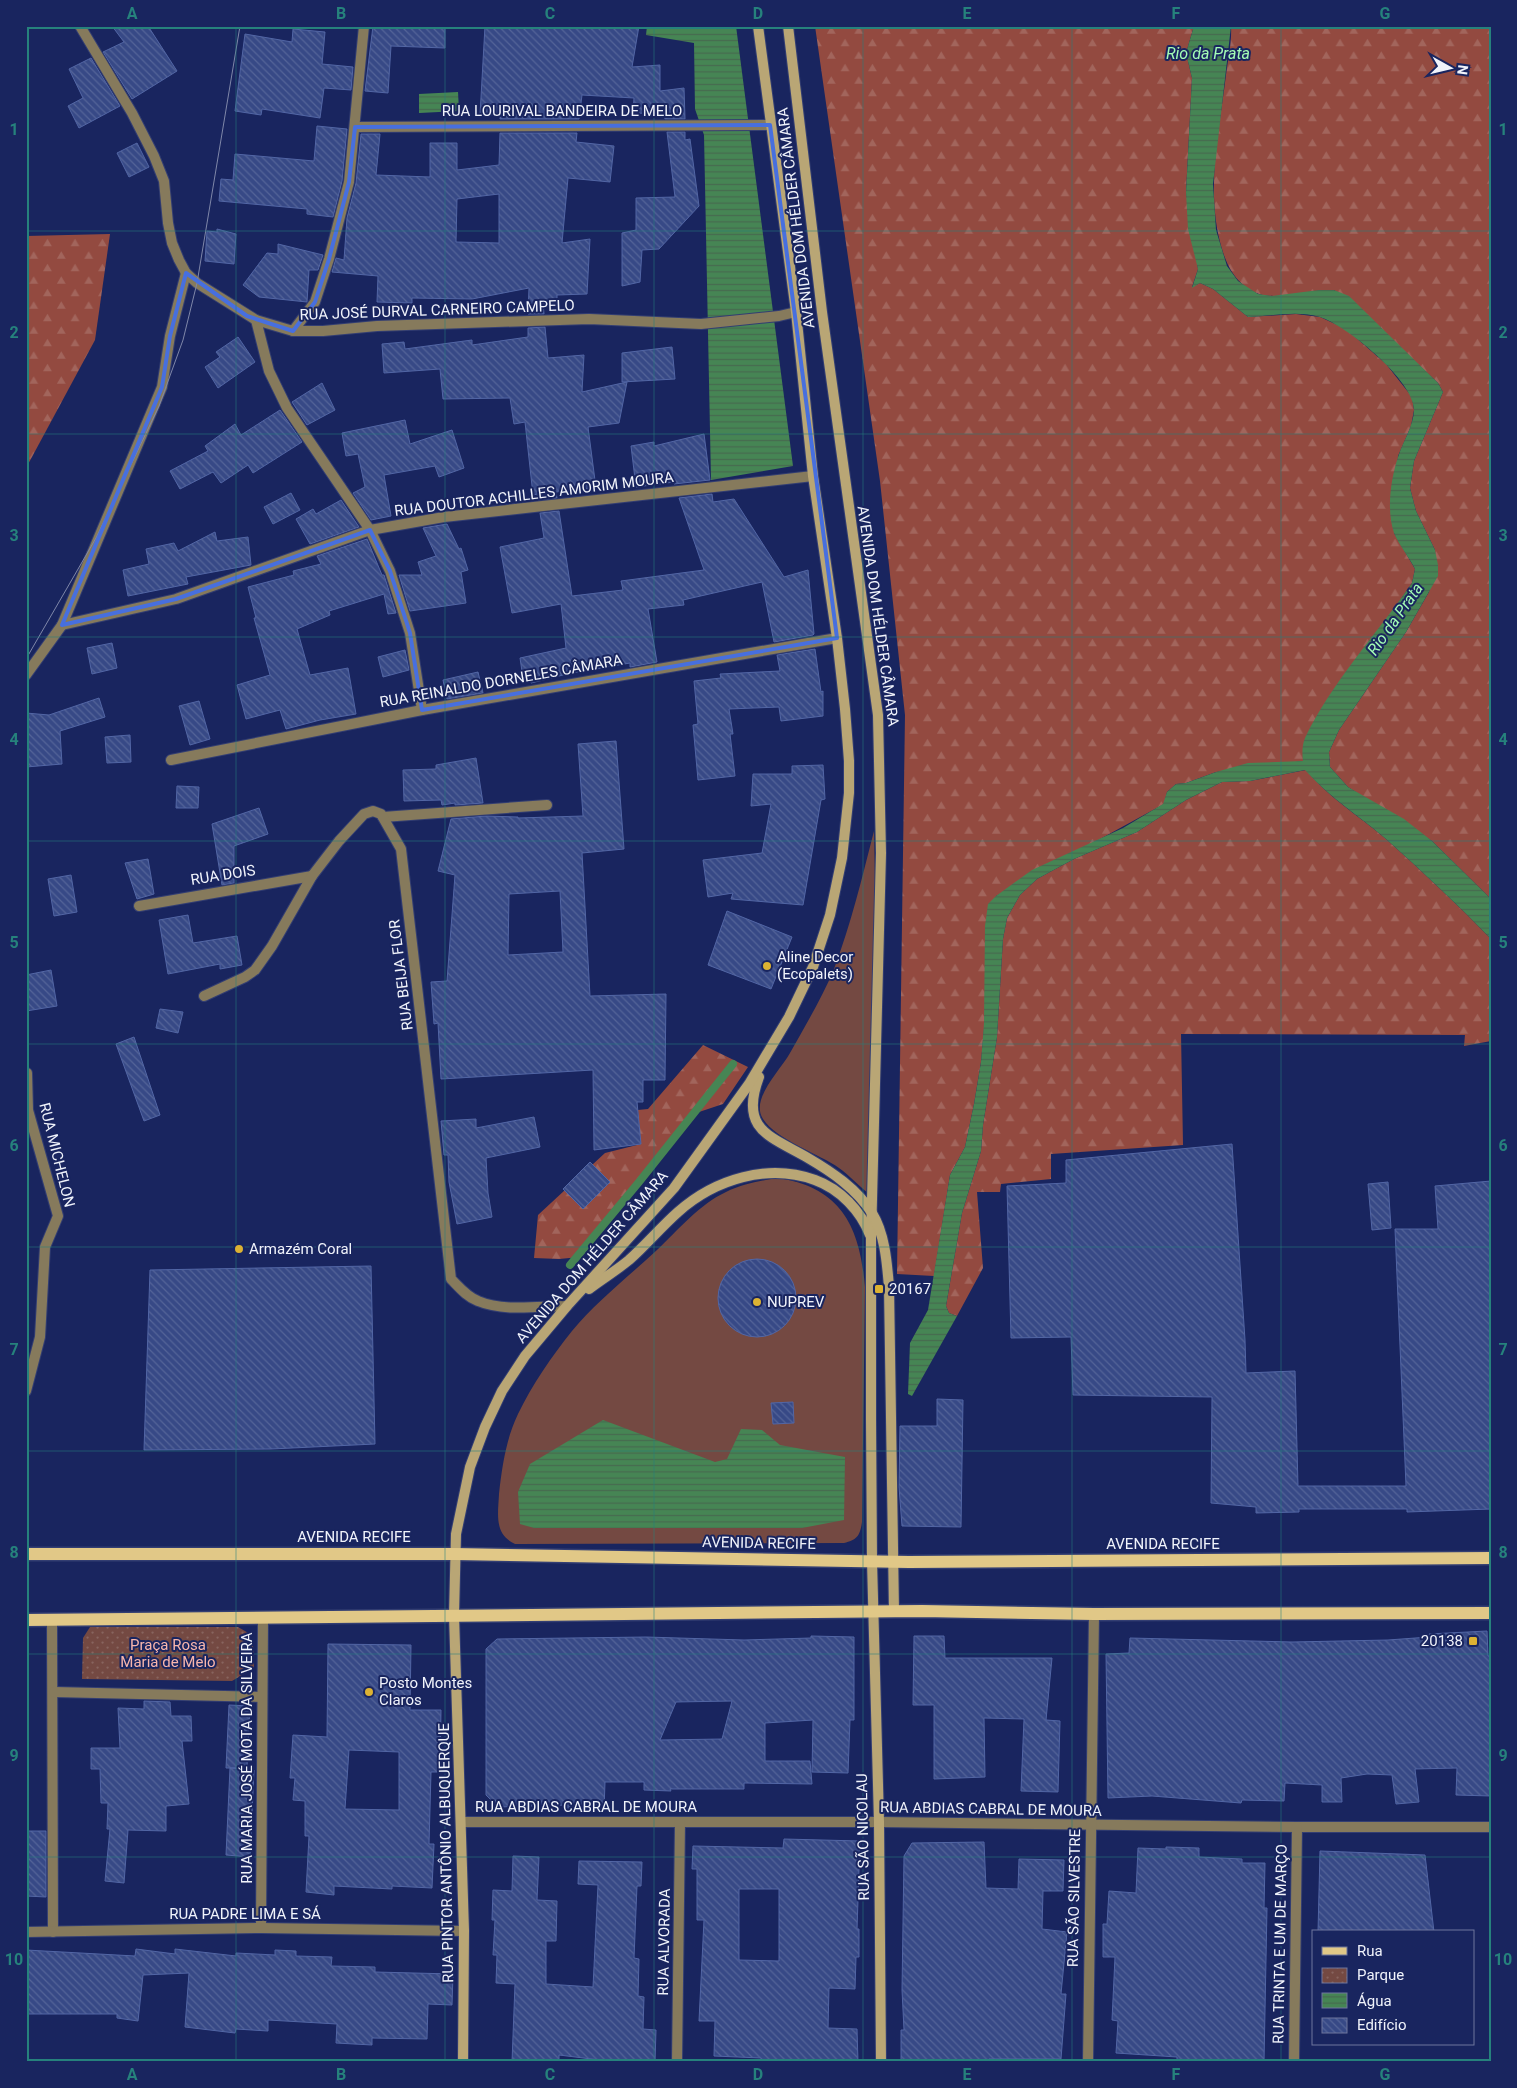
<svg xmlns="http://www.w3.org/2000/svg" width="1517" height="2088" font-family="Roboto,sans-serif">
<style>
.grass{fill:#744942}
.forest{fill:url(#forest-firs)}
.park{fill:url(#park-dots)}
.water{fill:url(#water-rules)}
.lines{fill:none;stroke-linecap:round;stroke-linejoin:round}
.stream{stroke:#468554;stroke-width:8}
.building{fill:url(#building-back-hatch);stroke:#5266a5;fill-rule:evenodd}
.minor-casing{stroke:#333e72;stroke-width:12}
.secondary-casing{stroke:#333e72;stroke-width:12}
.primary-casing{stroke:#333e72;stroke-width:15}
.minor{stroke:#867a5c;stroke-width:10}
.secondary{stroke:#b9a675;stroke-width:10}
.primary{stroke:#e1c887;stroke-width:12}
.tram{stroke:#7f87a9;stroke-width:1}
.marked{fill:none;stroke:#476fdf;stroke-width:4;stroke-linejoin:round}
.grid{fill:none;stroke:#26827c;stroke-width:1;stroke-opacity:0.55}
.poi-dot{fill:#dcb233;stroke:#19255f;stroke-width:2}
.labels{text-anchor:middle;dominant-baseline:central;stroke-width:4;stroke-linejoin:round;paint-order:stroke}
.street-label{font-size:15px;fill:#f0f3fb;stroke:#19255f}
.poi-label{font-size:15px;fill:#f0f3fb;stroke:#19255f;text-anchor:start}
.park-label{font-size:15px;fill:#f8b6ac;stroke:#19255f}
.water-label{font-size:16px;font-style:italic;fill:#a4fdb5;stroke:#19255f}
.neatline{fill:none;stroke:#26827c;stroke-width:2}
.grid-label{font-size:16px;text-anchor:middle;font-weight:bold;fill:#26827c}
</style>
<defs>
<pattern id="forest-firs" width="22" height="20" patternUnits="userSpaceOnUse" patternTransform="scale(1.25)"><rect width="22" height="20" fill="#934a40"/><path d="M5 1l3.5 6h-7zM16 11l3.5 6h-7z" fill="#a2655c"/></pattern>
<pattern id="park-dots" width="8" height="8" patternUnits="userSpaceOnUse" patternTransform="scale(1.25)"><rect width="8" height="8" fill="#744942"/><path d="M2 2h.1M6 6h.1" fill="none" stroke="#88645e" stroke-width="1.8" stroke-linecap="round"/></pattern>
<pattern id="water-rules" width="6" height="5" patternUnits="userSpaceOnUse" patternTransform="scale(1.25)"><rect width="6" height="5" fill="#468554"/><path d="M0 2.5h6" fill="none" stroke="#476a50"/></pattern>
<pattern id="building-back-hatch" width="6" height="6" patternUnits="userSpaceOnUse" patternTransform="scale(1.25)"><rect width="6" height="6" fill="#374986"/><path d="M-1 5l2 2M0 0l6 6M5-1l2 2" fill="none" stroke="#546498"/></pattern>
</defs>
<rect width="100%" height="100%" fill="#19255f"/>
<g class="grass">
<path d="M874 831 877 976 868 1193C858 1185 849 1175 839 1168 820 1154 776 1140 763 1119 750 1099 780 1071 790 1053 805 1026 822 998 834 969 851 924 862 878 874 831Z"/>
<path d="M777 1178C842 1187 860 1228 865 1287L862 1522C860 1536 857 1540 844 1543L515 1544C494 1534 498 1515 499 1494 502 1467 506 1439 518 1414 532 1385 552 1356 572 1331 596 1302 629 1276 657 1250 678 1230 700 1204 726 1192 742 1184 760 1181 777 1178Z"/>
</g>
<g class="forest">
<path d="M815 26H1194L1186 53 1192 78 1186 192 1198 269 1192 287 1200 283 1213 289 1248 317 1296 314 1320 317 1346 329 1386 364 1412 397 1414 410 1411 426 1398 456 1394 533 1415 569 1412 583 1396 606 1303 761 1216 772 1186 783 1176 784 1167 792 1164 804 996 896 981 1062 974 1104 965 1147 950 1175 934 1276 897 1274 905 715 880 481Z"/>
<path d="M1231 26H1491V899L1432 841 1348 787 1330 767 1329 752 1339 730 1406 632 1429 592 1435 550 1416 511 1410 488 1414 461 1443 392 1438 383 1406 353 1334 290C1313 290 1276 300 1259 294 1238 286 1228 269 1222 249 1205 192 1219 133 1226 75 1228 59 1232 42 1231 26Z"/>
<path d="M110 234 95 340 26 468V236Z"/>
<path d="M1306 770C1328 797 1359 816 1386 839 1422 871 1457 904 1491 939V1041L1464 1046 1465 1035 1181 1034 1183 1145 1051 1154V1179L1001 1184 1000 1192H977L983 1268 957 1316 949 1313 946 1306 962 1213 981 1151 983 1125 997 1037 1003 939 1007 918 1020 895 1037 879 1074 859 1137 832 1186 800 1222 782 1250 781Z"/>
<path d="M703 1045 748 1067 723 1104 699 1112 580 1257 559 1259 534 1258 538 1215 605 1153 641 1144 638 1110 648 1109Z"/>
</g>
<path class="park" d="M90 1627H238L250 1634 254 1651V1668L232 1681 82 1679 83 1638Z"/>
<g class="water">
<path d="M647 26H736L793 466 711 480 704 135 695 109 694 43 646 35Z"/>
<path d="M1194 26H1231L1213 184 1216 230 1227 266 1238 281 1258 294 1272 296 1319 290H1334L1349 296 1438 383 1443 392 1414 461 1410 488 1416 511 1435 550 1438 565V576L1406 632 1339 730 1329 752 1330 767 1348 787 1404 819 1432 841 1491 899V939C1457 904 1422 871 1386 839 1359 816 1329 797 1305 770L1250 781 1222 782 1186 800 1137 832 1074 859 1037 879 1020 895 1007 918 1003 939 997 1037 983 1125 981 1151 962 1213 946 1306 949 1313 957 1316 912 1396 908 1394 910 1343 928 1310 950 1175 965 1147 974 1104 981 1062 984 1023 985 926 988 904 996 896 1032 870 1123 828 1163 804 1167 792 1176 784 1186 783 1216 772 1248 763 1303 761C1302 754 1302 745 1305 738 1330 685 1378 632 1412 583L1415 569C1409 557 1399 545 1394 533 1386 509 1391 477 1399 454 1404 440 1413 426 1414 411 1416 382 1346 325 1320 317 1297 310 1272 316 1248 317L1213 289 1200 283 1192 288 1198 269 1188 229 1186 192 1192 78 1186 53Z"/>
<path d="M458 92 459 111 419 113V94Z"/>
<path d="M603 1420 715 1462 727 1459 741 1429 762 1430 780 1445 845 1457 844 1520 802 1528H534L520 1524 518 1492 530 1464Z"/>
</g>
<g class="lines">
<path class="stream" d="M570 1265 639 1182 733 1064"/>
</g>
<g class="building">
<path d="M112 26H148L177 71 132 99 103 52 124 42Z"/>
<path d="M373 26H445V48L391 46 388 93 365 91Z"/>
<path d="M485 26H639L632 67 660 65V91L684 88 685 119H665L664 111 633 114 634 98 582 95 579 119H500V115H480Z"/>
<path d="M293 29 325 32 322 64 353 67 351 90 324 88 320 118 262 109 261 115 235 111 245 34 292 42Z"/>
<path d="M91 58 120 106 79 128 68 106 83 98 69 69Z"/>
<path d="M317 126 347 129 342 181 333 217 307 214V209L219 201 221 179 233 180 235 154 314 161Z"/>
<path d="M667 132H685V140L690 139 699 206 659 249 642 250 640 282 622 286V233L636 230V198L675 197Z"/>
<path d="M500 133H577L576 142 614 146 610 182 568 178 562 243 590 239 587 294 557 295V303H543L544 314H528L529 288 472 299 412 298V303L377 302 378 276 332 272 336 258 344 260 347 218 356 183 361 134H380L376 175 430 177V143H457V170L499 165ZM499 194V243L456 242 457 199Z"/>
<path d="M137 143 149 167 129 177 117 153Z"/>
<path d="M217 229 236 234 234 264 205 261 207 231 217 232Z"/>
<path d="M278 244 323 255 318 270H309L307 302 259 297 243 285 267 253 278 254Z"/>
<path d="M545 327 548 358 584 355 582 392 627 382 619 423 588 427 596 488 556 492 557 498 538 500 537 494 533 495 525 422 514 424 510 398 443 399 440 369 384 373 382 344 404 342 405 349 472 340V345L528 337V328Z"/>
<path d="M238 337 255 362 218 388 205 367 220 357 216 352Z"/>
<path d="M672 347 675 379 622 382V353Z"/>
<path d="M322 383 335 410 307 425 292 402Z"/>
<path d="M280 410 302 442 253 473 248 465 221 483 213 472 180 489 170 471 208 451 205 446 235 424 241 435Z"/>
<path d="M405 420 410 444 452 430 464 468 439 477 435 466 384 475 391 516 371 520 353 493 365 487 358 454 346 456 342 433Z"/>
<path d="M704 434 710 480 674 484V482L636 487 631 446 654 442V446Z"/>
<path d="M291 493 300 510 273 524 264 507Z"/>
<path d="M712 494 713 502 734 499 784 577 808 570 814 634 813 635 774 642 762 582 683 600 684 605 648 609 657 662 630 667V663L571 673 531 683 530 677 523 678 520 658 566 648 561 604 512 613 500 547 544 538 540 513 559 511 572 596 623 590 621 581 704 570 679 498Z"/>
<path d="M341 500 359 527 310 544 296 519 313 509 316 514Z"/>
<path d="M447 524 459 549 461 548 468 570 461 572 466 603 410 611 399 575H422L418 562 436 556 423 528Z"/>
<path d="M215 532 217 541 248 537 251 565 186 577 188 584 128 596 123 570 149 564 146 549 174 543 178 551Z"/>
<path d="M367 539 382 575H384L396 613 388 614 384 594 329 611 330 615 297 629 310 675 348 668 356 714 320 720 286 729 280 710 246 719 237 685 270 675 254 618H256L248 587 294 575 293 571 321 564 317 556Z"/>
<path d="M112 643 117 668 92 674 87 648Z"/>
<path d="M815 649 821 692 823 691V716L781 721 779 707 729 709 733 734H730L735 776 698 780 693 725 698 724 694 681 721 678 720 674 780 671 777 655Z"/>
<path d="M405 650 409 670 383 677 378 657Z"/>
<path d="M478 672 483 693 447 699 443 680Z"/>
<path d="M99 698 105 717 60 731 62 764 26 767V713L49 715Z"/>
<path d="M199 701 210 739 190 745 179 706Z"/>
<path d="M130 735 131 762 107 763 105 737Z"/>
<path d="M616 741 624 849 582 853 590 996 666 994 665 1080H643V1102H637L641 1144 594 1150 593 1070 441 1079 438 1023 434 1024 431 982 447 981 455 875 438 871 451 819 486 816 518 817V818L583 816 578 744ZM560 891 563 952 508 955 509 894Z"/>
<path d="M476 758 483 803 455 805V803L442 805 441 800 404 801 403 770 436 769V765Z"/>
<path d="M823 765 825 799 821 800 803 905 731 899 733 893 708 897 703 860 762 853 771 804 751 806 753 774H792V766Z"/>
<path d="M177 786 199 787 198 808H176Z"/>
<path d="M259 808 268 834 234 846V883L222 885 212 824Z"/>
<path d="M148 859 154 894 137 899 125 863Z"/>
<path d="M71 875 77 912 54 916 48 879Z"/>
<path d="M727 911 792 937 771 989 708 965Z"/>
<path d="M188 915 193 943 237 936 242 965 220 969V964L168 974 159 920Z"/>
<path d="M51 970 57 1006 26 1011V975Z"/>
<path d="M160 1009 183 1012 178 1033 156 1028Z"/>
<path d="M134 1037 160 1115 144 1121 116 1044Z"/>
<path d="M534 1117 540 1147 486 1158 488 1193 492 1217 457 1224 449 1182 448 1155H444L441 1121 476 1119V1128Z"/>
<path d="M1232 1144 1245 1340 1246 1373 1295 1371 1298 1486H1406L1395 1229H1438L1435 1186 1491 1181V1509L1407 1512V1509H1299V1512L1256 1513V1507L1211 1503 1212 1397 1073 1395 1071 1337 1011 1338 1007 1186 1066 1183V1160Z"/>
<path d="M590 1162 610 1182 583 1209 563 1189Z"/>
<path d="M1388 1182 1391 1228 1372 1230 1368 1184Z"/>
<circle cx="757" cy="1298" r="39"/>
<path d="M371 1266 375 1444 271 1449 144 1450 150 1270Z"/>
<path d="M937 1399 963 1400 961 1527 902 1526 899 1487 900 1426H937Z"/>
<path d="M793 1402 794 1423 773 1424 771 1403Z"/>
<path d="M1487 1631 1488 1656H1491V1796L1456 1795 1457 1768 1415 1769 1419 1802 1396 1804 1392 1775 1367 1774 1341 1778 1342 1802H1322V1785L1285 1783 1284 1801 1242 1800 1241 1803 1152 1796 1108 1798 1106 1654 1129 1653 1130 1638 1292 1642 1388 1640 1429 1637V1634Z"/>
<path d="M811 1636 854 1637V1720H850L848 1773 812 1772 813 1720 765 1723V1761H810L812 1784 744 1783V1789H670L671 1791 644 1790V1782H605L604 1810 567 1808V1805L498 1807 486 1795V1649L497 1639 646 1637 744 1640 811 1638ZM732 1701 722 1739 660 1740 676 1702Z"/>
<path d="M914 1636H944L945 1658H1052L1046 1720 1060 1721 1058 1792 1021 1791 1024 1719 984 1718 985 1777 934 1779V1705H913Z"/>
<path d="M328 1644 411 1645 410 1710H441L440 1772H431L429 1844H434L432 1888 392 1886V1889L334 1886V1895L306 1892 309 1836H305V1801L293 1800 295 1778H290L293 1735 327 1737ZM349 1750 399 1752V1810L345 1809Z"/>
<path d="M144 1701 170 1702 171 1716H191L192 1741H182L189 1804 166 1806V1831L128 1830 124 1883 105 1881 110 1829H107L108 1803H101L100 1769H91V1748H120L118 1708 144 1709Z"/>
<path d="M229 1705 250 1706 247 1767 230 1768 254 1770 250 1857 226 1855 230 1768H226Z"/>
<path d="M26 1831H46V1897L26 1896Z"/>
<path d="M784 1839 860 1841 857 1929H859V1957H856L855 1989 829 1988 828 2028 857 2029 858 2062H761V2058L714 2056 715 2021H699L704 1920H697V1869H692L693 1846 783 1848ZM739 1889H779V1961L739 1960Z"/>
<path d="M984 1842 986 1888 1018 1889 1019 1859 1064 1860 1063 1891H1043L1042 1929 1067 1932 1061 1994H1066L1061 2059H989V2062H901V2030H904L902 1990 904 1856 912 1843Z"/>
<path d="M1166 1847 1199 1848V1857L1242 1859V1863H1265L1264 1908H1267L1264 2062H1177V2057L1116 2053 1118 2021 1112 2020 1115 1957H1103V1924H1107L1109 1891 1136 1893 1138 1848 1166 1849Z"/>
<path d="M1320 1851 1425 1855 1434 1932H1318Z"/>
<path d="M513 1856 539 1857 537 1900 557 1901 556 1941H546V1984L593 1987 598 1885 578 1884 579 1861 642 1862 641 1886H637L634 1958 639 1959 638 1996 644 1997 643 2029 656 2030 655 2062H616L559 2055V2062H512L515 1984 496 1983 497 1955H493L495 1920H492L493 1890 512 1891Z"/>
<path d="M136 1949 175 1954V1949L236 1956V1953L275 1955V1950L296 1951V1956L332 1957 331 1966 375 1967V1972L453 1974 452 2005 428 2004 427 2039 372 2038V2045L336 2043 337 2024 268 2020V2031L236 2029 235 2033 185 2027 189 1973 143 1975 138 2021 117 2018V2014H26V1950L135 1956Z"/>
</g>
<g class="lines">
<defs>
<g id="minor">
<path d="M80 26 132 113 154 156 164 181 168 223 172 243 179 260 186 273 197 283 256 320 293 331H323L377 326 589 319 701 324 779 316 796 312"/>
<path d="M355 127 770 125"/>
<path d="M256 320 269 371 287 408 370 530 390 571 410 633 422 710"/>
<path d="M293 331 315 302 329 259 349 182 364 26"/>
<path d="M62 625 176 599 370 530 444 517 813 476"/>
<path d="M26 675 62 625 162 387 170 336 186 273"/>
<path d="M171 760 422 710 837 638"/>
<path d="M383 817 547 805"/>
<path d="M139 906 312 876"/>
<path d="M204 996 245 977 255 970 272 946 312 876 339 841 364 814 373 811 381 814 401 849 451 1279C459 1287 467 1297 478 1301 504 1312 539 1306 567 1306"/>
<path d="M26 1391 40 1337 45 1247 58 1216 28 1110 27 1073"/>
<path d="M52 1620 53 1932"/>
<path d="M54 1692 262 1697"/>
<path d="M461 1822H879L1297 1827H1491"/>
<path d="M261 1928 263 1618"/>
<path d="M26 1932 261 1928 464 1931"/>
<path d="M677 2062 680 1822"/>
<path d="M1088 2062 1094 1614"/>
<path d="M1294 2062 1297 1827"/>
</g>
<g id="secondary">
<path d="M788 26 822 312 878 715 881 853 871 1238V1419L872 1561 879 1822 881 2062"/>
<path d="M759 1077C739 1130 770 1136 808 1158 832 1172 857 1189 872 1213 885 1234 887 1263 889 1287L894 1612"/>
<path d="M589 1289C602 1279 617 1270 629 1260 646 1245 661 1227 678 1212 715 1179 768 1163 815 1180 840 1189 861 1211 870 1235"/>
<path d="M463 2062 464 1931 454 1615 456 1534 470 1467 485 1427 502 1391 525 1356 567 1306 674 1188 749 1084 789 1017 813 967 830 915 842 858 849 793V761L845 709 837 638 813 476 796 312 758 26"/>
</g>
<g id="primary">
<path d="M26 1554H455L909 1562 1491 1558"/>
<path d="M26 1620 922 1611 1094 1614 1491 1613"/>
</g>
</defs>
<use href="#minor" class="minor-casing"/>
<use href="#secondary" class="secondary-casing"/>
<use href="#primary" class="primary-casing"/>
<use href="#minor" class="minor"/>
<use href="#secondary" class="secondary"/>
<use href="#primary" class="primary"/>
<path class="tram" d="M26 659 96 538 159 406 183 340 197 283 240 26"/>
</g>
<path class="marked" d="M770 125 837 638 422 710 410 633 390 571 370 530 176 599 62 625 162 387 170 336 186 273 247 316 293 331 315 302 329 259 349 182 355 127Z"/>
<path class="grid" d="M236 26V2062M445 26V2062M654 26V2062M863 26V2062M1072 26V2062M1281 26V2062M26 231H1491M26 434H1491M26 637H1491M26 841H1491M26 1044H1491M26 1247H1491M26 1451H1491M26 1654H1491M26 1857H1491"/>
<g class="poi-dot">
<circle cx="767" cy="966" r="5"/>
<circle cx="239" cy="1249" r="5"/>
<rect x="874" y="1284" width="10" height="10" rx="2.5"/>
<circle cx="757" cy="1302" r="5"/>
<rect x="1468" y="1636" width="10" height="10" rx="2.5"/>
<circle cx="369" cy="1692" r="5"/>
</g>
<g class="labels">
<g class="street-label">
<text x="562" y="111">RUA LOURIVAL BANDEIRA DE MELO</text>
<text transform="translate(796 218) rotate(-97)">AVENIDA DOM HÉLDER CÂMARA</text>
<text transform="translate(437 310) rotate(-2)">RUA JOSÉ DURVAL CARNEIRO CAMPELO</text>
<text transform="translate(534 494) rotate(-7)">RUA DOUTOR ACHILLES AMORIM MOURA</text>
<text transform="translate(878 616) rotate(82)">AVENIDA DOM HÉLDER CÂMARA</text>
<text transform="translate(501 681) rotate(-10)">RUA REINALDO DORNELES CÂMARA</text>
<text transform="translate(223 875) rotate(-9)">RUA DOIS</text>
<text transform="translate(401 975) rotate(-97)">RUA BEIJA FLOR</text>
<text transform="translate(57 1155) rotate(76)">RUA MICHELON</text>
<text transform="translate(592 1257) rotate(-49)">AVENIDA DOM HÉLDER CÂMARA</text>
<text x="354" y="1537">AVENIDA RECIFE</text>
<text transform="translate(759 1543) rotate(1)">AVENIDA RECIFE</text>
<text x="1163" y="1544">AVENIDA RECIFE</text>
<text transform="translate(247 1758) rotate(-90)">RUA MARIA JOSÉ MOTA DA SILVEIRA</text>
<text x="586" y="1807">RUA ABDIAS CABRAL DE MOURA</text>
<text transform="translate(991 1809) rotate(1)">RUA ABDIAS CABRAL DE MOURA</text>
<text transform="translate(863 1837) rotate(-91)">RUA SÃO NICOLAU</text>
<text transform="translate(446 1853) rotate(-91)">RUA PINTOR ANTÔNIO ALBUQUERQUE</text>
<text transform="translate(1074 1898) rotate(-89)">RUA SÃO SILVESTRE</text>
<text x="245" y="1914">RUA PADRE LIMA E SÁ</text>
<text transform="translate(664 1942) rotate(-89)">RUA ALVORADA</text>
<text transform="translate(1280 1944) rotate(-89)">RUA TRINTA E UM DE MARÇO</text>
</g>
<g class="poi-label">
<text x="777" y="957">Aline Decor<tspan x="777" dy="17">(Ecopalets)</tspan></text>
<text x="249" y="1249">Armazém Coral</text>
<text x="889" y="1289">20167</text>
<text x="767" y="1302">NUPREV</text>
<text x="1463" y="1641" text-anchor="end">20138</text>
<text x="379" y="1683">Posto Montes<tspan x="379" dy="17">Claros</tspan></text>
</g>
<g class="park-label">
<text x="168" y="1645">Praça Rosa<tspan x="168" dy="17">Maria de Melo</tspan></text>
</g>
<g class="water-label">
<text x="1208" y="53">Rio da Prata</text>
<text transform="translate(1395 619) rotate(-55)">Rio da Prata</text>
</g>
</g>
<rect width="1517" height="2088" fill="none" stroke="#19255f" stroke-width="55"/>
<rect x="1312" y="1930" width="162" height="115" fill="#19255f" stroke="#6f779d"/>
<rect x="1322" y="1947" width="25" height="8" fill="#e1c887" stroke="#6f779d"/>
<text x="1357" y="1956" font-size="15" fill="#f0f3fb">Rua</text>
<rect x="1322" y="1968" width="25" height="15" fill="url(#park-dots)" stroke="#6f779d"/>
<text x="1357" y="1980" font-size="15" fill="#f0f3fb">Parque</text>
<rect x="1322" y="1993" width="25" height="15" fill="url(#water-rules)" stroke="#6f779d"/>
<text x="1357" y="2006" font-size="15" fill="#f0f3fb">Água</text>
<rect x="1322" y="2018" width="25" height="15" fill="url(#building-back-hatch)" stroke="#6f779d"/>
<text x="1357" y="2030" font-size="15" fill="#f0f3fb">Edifício</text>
<g transform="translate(1450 68) rotate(98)" stroke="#19255f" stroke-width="4" paint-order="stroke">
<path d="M0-4L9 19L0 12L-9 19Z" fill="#f0f3fb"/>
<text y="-8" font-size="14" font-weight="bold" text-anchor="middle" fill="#f0f3fb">N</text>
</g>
<rect x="28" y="28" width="1462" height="2032" class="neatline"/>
<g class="grid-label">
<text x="132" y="19">A</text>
<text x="341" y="19">B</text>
<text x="550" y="19">C</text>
<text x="758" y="19">D</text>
<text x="967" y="19">E</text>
<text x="1176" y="19">F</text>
<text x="1385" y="19">G</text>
<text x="14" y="135">1</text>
<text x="1503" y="135">1</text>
<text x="14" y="338">2</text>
<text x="1503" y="338">2</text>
<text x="14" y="541">3</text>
<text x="1503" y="541">3</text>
<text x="14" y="745">4</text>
<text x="1503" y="745">4</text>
<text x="14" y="948">5</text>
<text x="1503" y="948">5</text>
<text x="14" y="1151">6</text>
<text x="1503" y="1151">6</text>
<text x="14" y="1355">7</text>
<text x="1503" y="1355">7</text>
<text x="14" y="1558">8</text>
<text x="1503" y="1558">8</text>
<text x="14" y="1761">9</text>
<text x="1503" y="1761">9</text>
<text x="14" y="1965">10</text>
<text x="1503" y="1965">10</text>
<text x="132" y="2080">A</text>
<text x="341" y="2080">B</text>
<text x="550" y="2080">C</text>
<text x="758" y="2080">D</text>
<text x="967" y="2080">E</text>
<text x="1176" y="2080">F</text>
<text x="1385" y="2080">G</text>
</g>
</svg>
